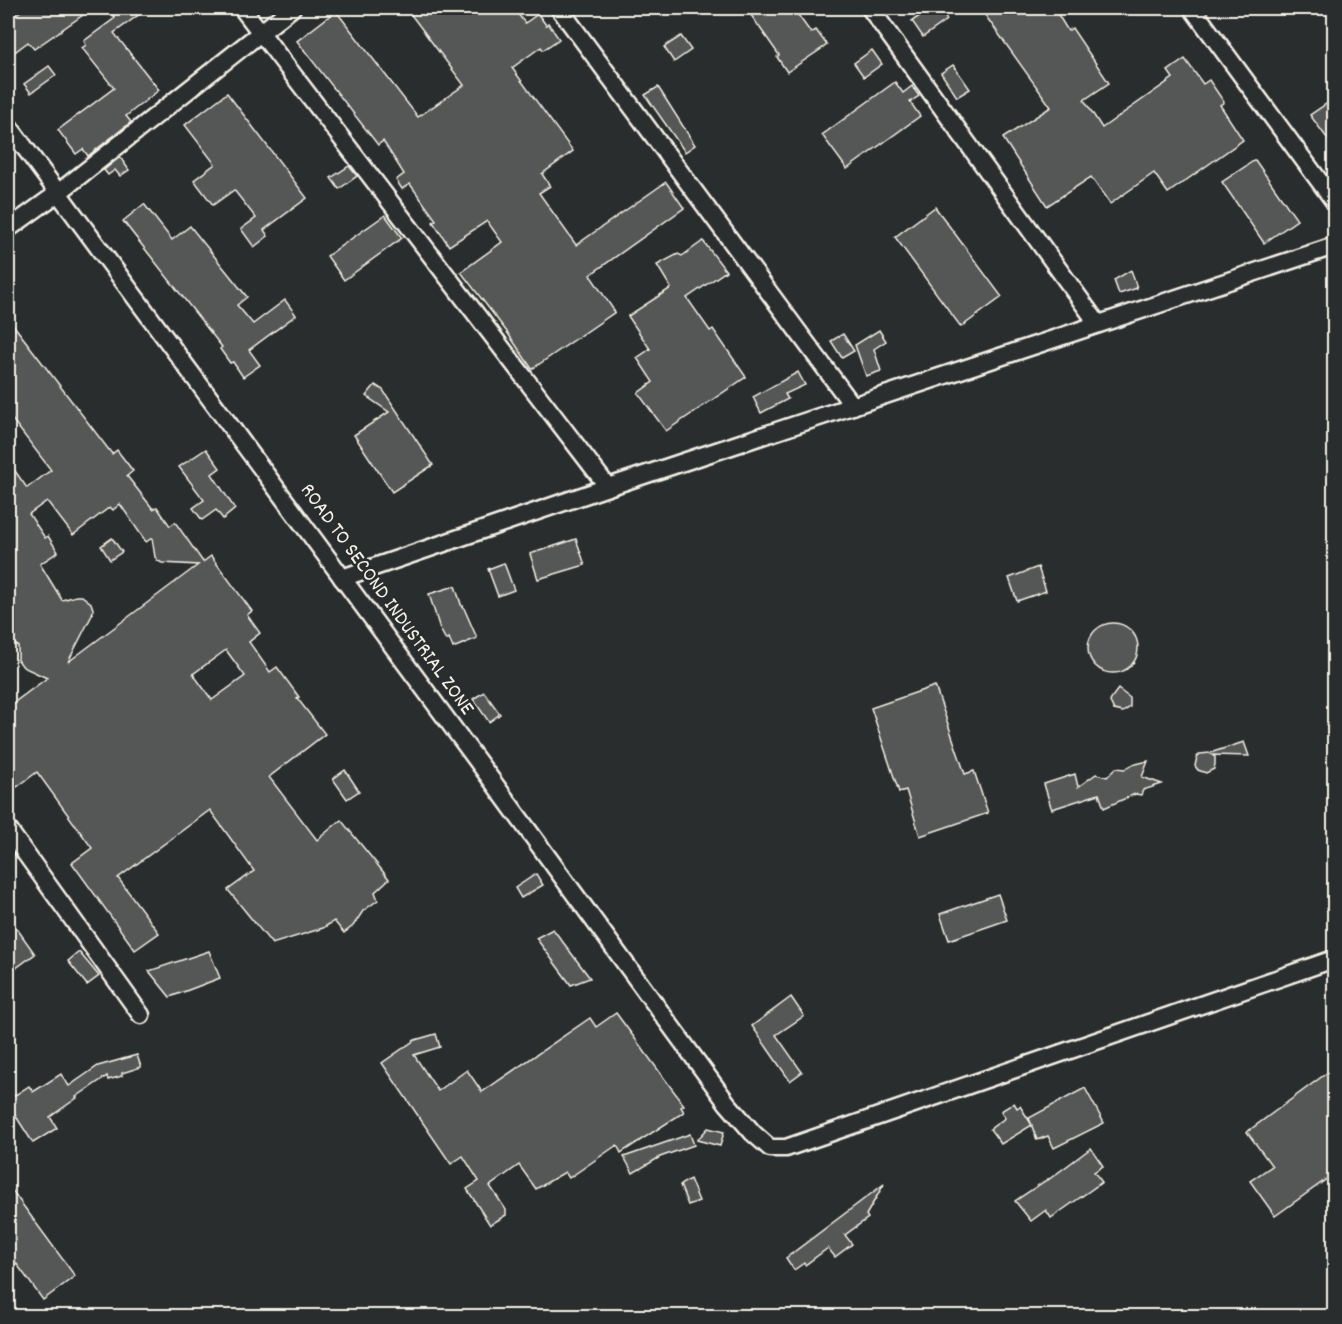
<svg xmlns="http://www.w3.org/2000/svg" width="1342" height="1324" font-family="Dekko,sans-serif">
<style>
.building{fill:#555756;stroke:#f4f1e8;stroke-width:1.5;fill-rule:evenodd}
.lines{fill:none;stroke-linecap:round;stroke-linejoin:round}
.minor-casing{stroke:#f4f1e8;stroke-width:21}
.minor{stroke:#2a2d2e;stroke-width:16}
.labels{text-anchor:middle;dominant-baseline:central;stroke-width:5;stroke-linejoin:round;paint-order:stroke}
.street-label{font-size:21px;fill:#f4f1e8;stroke:#2a2d2e}
</style>
<rect width="100%" height="100%" fill="#2a2d2e"/>
<filter id="ink" filterUnits="userSpaceOnUse"><feTurbulence type="fractalNoise" baseFrequency=".0167" numOctaves="2"/><feDisplacementMap in="SourceGraphic" scale="12" xChannelSelector="R" yChannelSelector="G"/><feConvolveMatrix kernelMatrix="1 2 1 2 8 2 1 2 1" color-interpolation-filters="sRGB"/></filter>
<g filter="url(#ink)">
<g class="building">
<path d="M25 8H93L34 49 28 42 8 57V20Z"/>
<path d="M108 8H148L114 33 159 90 126 116 131 122 88 156 83 149 76 154 58 130 114 88 82 48 86 45 84 41 115 18Z"/>
<path d="M406 8H513L525 23 538 14 546 25 548 23 559 39 543 50 541 47 512 68 573 151 542 174 550 186 539 193 576 245 666 182 684 208 590 275 615 312 532 369 507 332 461 272 502 242 487 221 449 246 433 222 436 220 410 184 402 189 396 180 404 174 383 141 378 145 297 41 336 11 418 117 464 85Z"/>
<path d="M746 8H793L811 33 816 30 827 45 787 72 777 57 779 55Z"/>
<path d="M932 8H939L947 20 923 37 912 21Z"/>
<path d="M980 8H1054L1068 31 1072 28 1109 83 1084 100 1102 128 1173 78 1168 71 1185 59 1203 84 1209 80 1224 102 1220 105 1243 140 1168 193 1154 173 1110 204 1091 177 1047 206 1003 138 1051 107Z"/>
<path d="M681 36 691 50 674 62 664 47Z"/>
<path d="M872 50 882 64 864 77 854 63Z"/>
<path d="M953 65 970 89 957 97 941 73Z"/>
<path d="M49 66 56 75 31 93 24 84Z"/>
<path d="M895 82 903 93 912 86 919 96 910 102 920 116 847 169 822 135Z"/>
<path d="M658 87 695 145 685 152 645 95Z"/>
<path d="M227 93 307 198 264 230 268 236 254 247 241 229 256 218 234 190 213 205 194 180 215 164 185 125Z"/>
<path d="M1335 98V149L1310 115Z"/>
<path d="M120 157 129 170 120 176 115 170 108 175 104 170Z"/>
<path d="M1255 160 1297 220 1264 243 1222 182Z"/>
<path d="M349 166 357 176 339 189 331 178Z"/>
<path d="M144 204 172 240 190 226 247 297 237 305 253 324 285 300 296 315 249 350 260 365 243 377 233 362 230 363 220 349 222 347 123 221Z"/>
<path d="M935 207 1002 297 961 327 895 237Z"/>
<path d="M385 215 402 238 344 280 327 256Z"/>
<path d="M703 241 726 271 687 298 710 331 713 329 746 377 666 431 638 393 653 382 637 358 650 349 628 316 671 288 657 265 678 254 682 256Z"/>
<path d="M1131 270 1137 288 1119 294 1114 280Z"/>
<path d="M8 318 112 454 117 450 133 471 127 476 153 509 157 507 170 526 175 522 203 562 211 556 252 611 247 615 260 633 249 642 270 672 277 667 299 697 297 698 325 734 269 777 317 840 341 820 389 879 375 892 378 900 363 911 353 926 344 933 334 921 323 928 272 944 228 890 254 871 210 810 118 878 159 933 135 950 72 863 92 848 37 772 17 787 8 775V707L47 678 23 667 18 660V646L8 640V461L27 488 51 470 8 414ZM47 501 73 535 110 507 113 510 120 504 146 542 152 538 155 557 158 561 162 563 198 565 68 662 92 615 93 609 91 603 82 596H76L62 600 40 564 58 552 48 536 45 538 29 514ZM226 650 245 676 212 700 193 674Z"/>
<path d="M879 330 886 341 874 349 881 371 866 376 855 345Z"/>
<path d="M843 334 854 351 842 358 831 341Z"/>
<path d="M798 372 805 385 785 394 788 399 761 413 753 397Z"/>
<path d="M375 385 383 390 433 465 392 492 354 435 389 412 366 396Z"/>
<path d="M206 449 220 468 212 474 235 509 223 519 216 510 202 520 193 508 204 500 179 467Z"/>
<path d="M112 538 122 552 110 560 101 546Z"/>
<path d="M576 539 585 565 538 579 530 554Z"/>
<path d="M504 563 514 590 498 596 488 569Z"/>
<path d="M1038 567 1046 591 1017 601 1009 578Z"/>
<path d="M455 586 462 607 463 606 477 638 453 648 449 638 446 640 440 629 429 594Z"/>
<circle cx="1113" cy="648" r="25"/>
<path d="M935 686 965 774 974 771 988 813 920 836 906 790 899 792 871 708Z"/>
<path d="M1118 689 1130 698V707L1123 712 1114 710 1110 702 1112 697Z"/>
<path d="M484 692 500 714 489 722 473 699Z"/>
<path d="M1244 742 1249 756 1212 755 1215 757V764L1214 769 1206 773 1198 770 1195 766 1197 757 1200 754 1210 753Z"/>
<path d="M1148 761 1142 777 1162 784 1143 790 1141 795 1135 794 1104 808 1099 794 1052 809 1051 807 1044 784 1075 774 1078 787 1096 774 1107 777 1116 768 1125 769 1132 765Z"/>
<path d="M345 770 359 791 347 799 333 779Z"/>
<path d="M536 874 543 885 521 898 515 888Z"/>
<path d="M998 894 1007 920 949 940 940 914Z"/>
<path d="M8 916 35 954 8 974Z"/>
<path d="M553 929 590 978 571 985 536 938Z"/>
<path d="M209 951 220 978 170 997 149 971Z"/>
<path d="M79 952 99 976 87 985 68 961Z"/>
<path d="M791 997 804 1016 776 1035 802 1072 790 1081 752 1026Z"/>
<path d="M616 1013 684 1105 681 1107 684 1112 621 1153 617 1145 569 1178 565 1172 536 1189 519 1165 490 1186 506 1210V1215L490 1225 467 1189 479 1181 463 1156 451 1164 382 1063 415 1040 436 1034 440 1047 414 1055 438 1091 467 1070 482 1092 590 1018 596 1027Z"/>
<path d="M137 1055 141 1067 122 1073V1076L108 1080 107 1076 76 1097 77 1098 50 1117 57 1128 33 1143 8 1104V1100L29 1086 33 1092 61 1074 69 1086 98 1066Z"/>
<path d="M1335 1067V1173L1275 1216 1250 1181 1272 1166 1247 1132Z"/>
<path d="M1085 1088 1104 1123 1054 1148 1048 1136 1037 1140 1029 1118Z"/>
<path d="M1014 1103 1017 1108 1020 1106 1032 1125 1001 1144 990 1129 1005 1118 1001 1111Z"/>
<path d="M708 1128 724 1132 720 1146 697 1140Z"/>
<path d="M690 1134 694 1145 660 1157 633 1173 624 1157Z"/>
<path d="M1091 1148 1103 1166 1094 1172 1102 1182 1051 1218 1046 1210 1031 1221 1015 1201 1048 1179V1180Z"/>
<path d="M690 1179 699 1201 688 1205 680 1185Z"/>
<path d="M884 1184 866 1215 868 1218 845 1235 852 1244 835 1257 828 1248 805 1265 804 1263 794 1270 786 1258Z"/>
<path d="M8 1185 75 1276 43 1300 8 1252Z"/>
</g>
<g class="lines">
<defs>
<g id="minor">
<path d="M242 8 608 487"/>
<path d="M559 8 853 406"/>
<path d="M870 8 1098 324"/>
<path d="M1192 8 1334 201"/>
<path d="M8 125 493 782 727 1103 753 1133 770 1148H786L1334 959"/>
<path d="M8 229 58 193 292 8"/>
<path d="M342 578 608 487 1334 246"/>
<path d="M8 829 141 1015"/>
</g>
</defs>
<use href="#minor" class="minor-casing"/>
<use href="#minor" class="minor"/>
</g>
</g>
<g class="labels">
<g class="street-label">
<text transform="translate(386 600) rotate(54)">ROAD TO SECOND INDUSTRIAL ZONE</text>
</g>
</g>
<rect width="1342" height="1324" fill="none" stroke="#2a2d2e" stroke-width="30"/>
<rect x="15" y="15" width="1312" height="1294" fill="none" stroke="#f4f1e8" stroke-width="2" filter="url(#ink)"/>
</svg>
